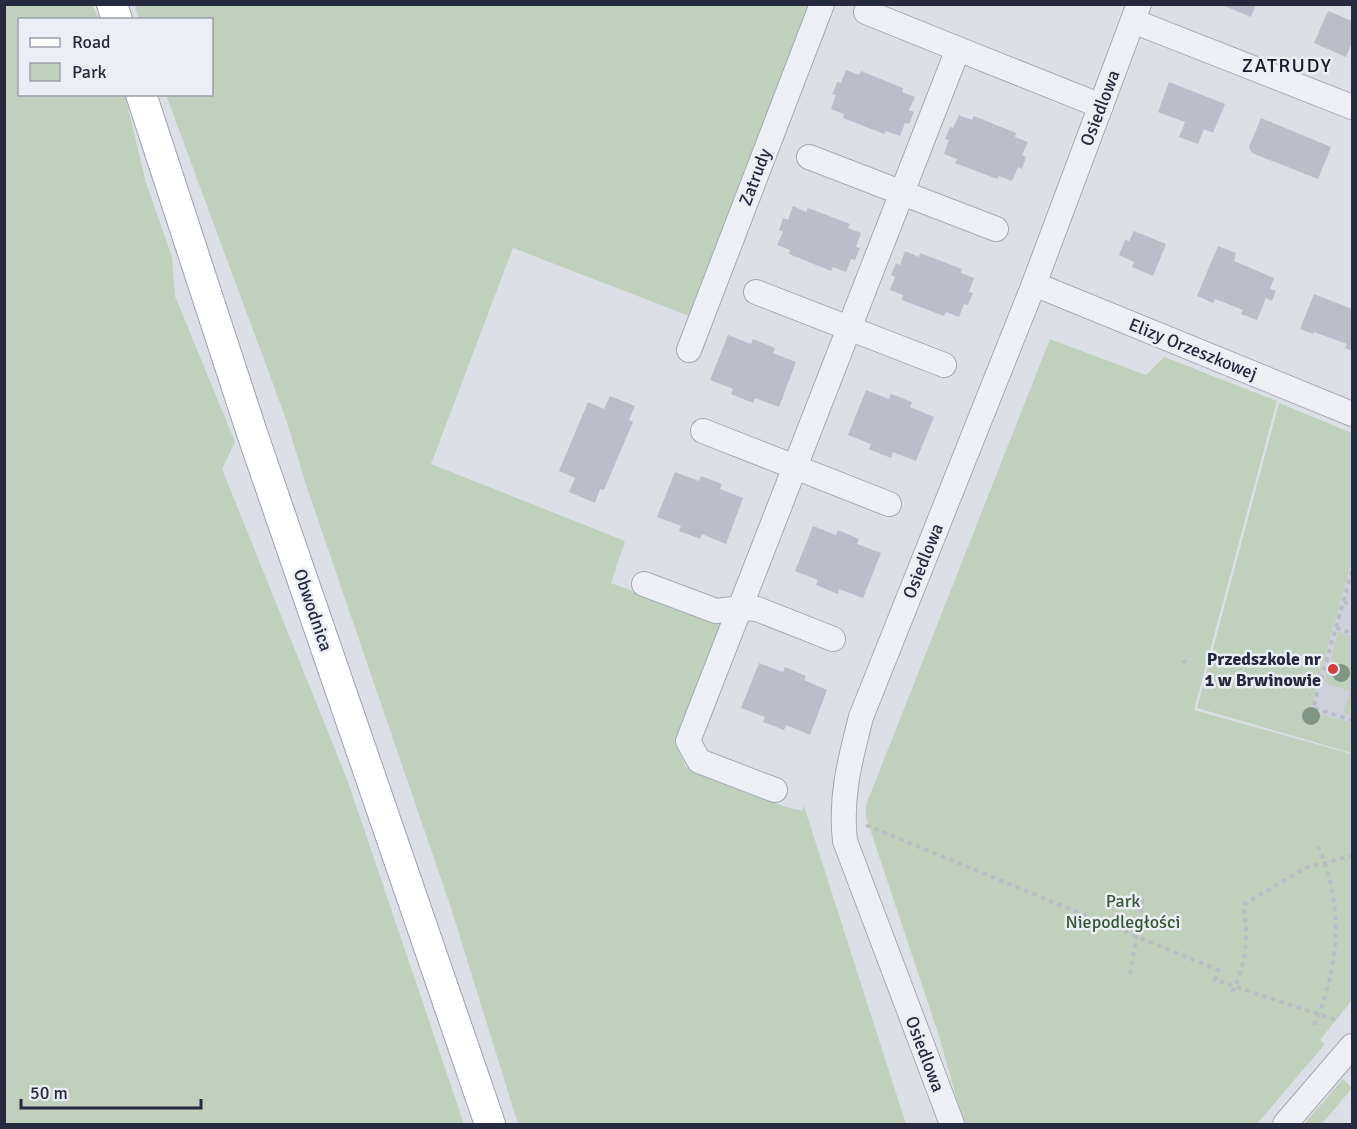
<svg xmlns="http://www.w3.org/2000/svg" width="1357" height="1129" font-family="Signika,sans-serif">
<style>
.built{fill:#ced1dc}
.green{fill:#bfd1bd}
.building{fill:#babdca}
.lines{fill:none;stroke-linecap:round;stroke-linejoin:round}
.minor-casing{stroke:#a6a9b4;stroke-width:26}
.major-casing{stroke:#9ba0b3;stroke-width:32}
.path{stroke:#bbbdc5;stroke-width:4;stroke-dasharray:4.5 4.5;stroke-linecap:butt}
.minor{stroke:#eff0f5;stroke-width:24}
.major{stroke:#fff;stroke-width:30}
.tree{fill:#809684}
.poi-dot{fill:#d2413c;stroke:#eceef5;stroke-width:2}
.labels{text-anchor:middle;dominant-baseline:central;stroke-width:5;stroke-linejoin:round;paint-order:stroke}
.street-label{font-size:18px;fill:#262a3e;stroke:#eceef5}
.poi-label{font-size:18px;font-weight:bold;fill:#262a3e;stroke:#eceef5;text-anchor:end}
.park-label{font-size:18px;fill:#335a33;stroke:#eceef5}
.neighbourhood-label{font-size:20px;letter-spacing:1.5px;fill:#181c2e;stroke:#eceef5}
</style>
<rect width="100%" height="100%" fill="#dddfe7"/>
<path class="built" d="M1352 534V753L1295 736Z"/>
<g class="green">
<path d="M5 4 92 5 99 19 20 20V94L125 95 146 183 172 257 175 296 235 442 222 469 347 779 464 1124H5Z"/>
<path d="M135 5H815L692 317 513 248 431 464 625 541 611 583 724 625 675 743 686 767 786 807 802 811 804 806 906 1124H518L451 908 305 482 287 422 166 95 212 94V20L139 19Z"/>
<path d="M1050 339 1146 375 1164 357 1277 401 1194 710 1352 754V1000L1320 1040 1325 1044 1257 1124H964L938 1033 866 817V805Z"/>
<path d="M1279 403 1352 433V559L1310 711 1352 723V753L1197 708Z"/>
<path d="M1338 632 1352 636V713L1348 715 1343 713 1350 691 1324 683Z"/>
<path d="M1343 1079 1352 1088 1322 1124H1304Z"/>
</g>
<g class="building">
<path d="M1220 4H1256L1251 17Z"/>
<path d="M1328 11 1352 21V42L1346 57 1314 43Z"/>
<path d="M846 70 859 75 861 71 903 88 902 92 915 97 909 110 914 112 909 124 905 123 900 136 886 131 884 134 843 118 844 114 831 109 836 95 832 94 835 88 837 82 841 83Z"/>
<path d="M1169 82 1225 104 1213 133 1204 129 1198 144 1179 137 1185 122 1158 112Z"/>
<path d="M959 115 972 120 974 116 1016 133 1015 137 1028 142 1022 155 1026 157 1022 169 1018 167 1012 181 999 176 997 179 955 163 957 159 944 154 949 140 945 139 950 127 953 128Z"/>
<path d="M1261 118 1331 147 1318 179 1252 153 1249 147Z"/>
<path d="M793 206 806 212 808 208 850 224 848 228 861 233 856 247 860 248 855 260 851 259 846 272 833 267 831 271 789 254 790 250 777 245 783 232 779 230 783 218 788 220Z"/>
<path d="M1134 231 1166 244 1153 276 1132 267 1134 262 1119 255 1125 240 1129 241Z"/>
<path d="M1218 246 1236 253 1234 261 1274 278 1270 289 1276 291 1272 301 1266 298 1257 320 1241 314 1243 310 1228 304 1215 299 1213 303 1197 296Z"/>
<path d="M905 251 919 257 920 253 962 269 961 273 974 278 969 292 973 293 968 305 964 304 959 317 946 312 944 316 902 300 903 295 890 290 895 277 891 275 896 263 900 265Z"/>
<path d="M1314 294 1352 309V351L1345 348 1347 344 1314 332 1313 334 1300 329Z"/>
<path d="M728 335 751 344 753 339 775 348 773 353 796 362 779 407 755 398 753 403 731 394 733 389 710 380Z"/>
<path d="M866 390 889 399 891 394 902 398 912 402 910 407 934 417 916 461 893 452 891 458 869 449 871 444 848 435Z"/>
<path d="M610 396 635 406 629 420 633 422 604 490 600 489 595 503 569 492 575 478 559 471 588 402 604 409Z"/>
<path d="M675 472 699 481 701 476 722 484 720 489 743 498 726 544 702 534 700 539 690 535 679 531 681 526 657 517Z"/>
<path d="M813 526 836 535 838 530 859 539 857 544 881 553 863 598 839 589 838 594 816 585 818 580 795 571Z"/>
<path d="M759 663 783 672 785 667 806 676 804 680 827 690 810 735 786 725 784 730 774 726 763 722 765 717 741 708Z"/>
</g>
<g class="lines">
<defs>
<g id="minor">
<path d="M866 12 958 49"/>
<path d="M1133 21 1352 107"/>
<path d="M809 157 996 229"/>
<path d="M1034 284 1352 414"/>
<path d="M756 292 944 365"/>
<path d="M689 350 822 4"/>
<path d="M703 431 889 504"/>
<path d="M644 584 716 611 741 608 757 609 833 639"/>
<path d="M775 790 699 761 688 741 958 49 1101 106"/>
<path d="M952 1124 845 841C840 797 850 760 861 717L1034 284 1139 4"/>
<path d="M1285 1124 1352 1046"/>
</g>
<g id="major">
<path d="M112 4 117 20"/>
<path d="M141 94 252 433 490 1124"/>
</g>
</defs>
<use href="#minor" class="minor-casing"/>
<use href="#major" class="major-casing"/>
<g class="path">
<path d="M1352 571 1313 708 1352 720"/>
<path d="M1344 602 1352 604"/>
<path d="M1336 628 1352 633"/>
<path d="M1183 660 1187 664"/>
<path d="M866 825 1218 970 1215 980 1336 1020"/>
<path d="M1130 974 1143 896"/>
<path d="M1232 992C1247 962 1249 938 1243 905L1305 868 1351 856"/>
<path d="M1314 1025C1339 971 1345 900 1317 845"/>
</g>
<use href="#minor" class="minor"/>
<use href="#major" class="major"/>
</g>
<g class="tree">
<circle cx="1341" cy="673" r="9"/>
<circle cx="1311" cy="716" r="9"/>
</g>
<circle class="poi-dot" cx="1333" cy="669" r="6"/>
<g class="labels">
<g class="street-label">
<text transform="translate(1100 108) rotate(-69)">Osiedlowa</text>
<text transform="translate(755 177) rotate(-69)">Zatrudy</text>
<text transform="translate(1193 349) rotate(22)">Elizy Orzeszkowej</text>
<text transform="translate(923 561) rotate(-68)">Osiedlowa</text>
<text transform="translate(313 610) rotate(71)">Obwodnica</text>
<text transform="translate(925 1054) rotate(69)">Osiedlowa</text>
</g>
<g class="poi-label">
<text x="1321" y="659">Przedszkole nr<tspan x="1321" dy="21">1 w Brwinowie</tspan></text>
</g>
<g class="park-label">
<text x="1123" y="901">Park<tspan x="1123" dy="21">Niepodległości</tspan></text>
</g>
<g class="neighbourhood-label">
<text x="1287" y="65">ZATRUDY</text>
</g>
</g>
<rect width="1357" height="1129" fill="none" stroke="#262a3e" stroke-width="12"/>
<rect x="18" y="18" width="195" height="78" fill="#eceef5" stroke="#9da0ac" stroke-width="1.5"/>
<rect x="30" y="38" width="30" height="9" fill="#ffffff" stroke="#9da0ac" stroke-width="1.5"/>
<text x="72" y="48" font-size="18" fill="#262a3e">Road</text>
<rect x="30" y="63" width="30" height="18" fill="#bfd1bd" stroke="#9da0ac" stroke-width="1.5"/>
<text x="72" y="78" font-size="18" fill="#262a3e">Park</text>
<path d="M21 1099v9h180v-9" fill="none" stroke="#262a3e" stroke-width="3"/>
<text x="30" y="1099" font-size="18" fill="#262a3e" stroke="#eceef5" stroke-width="4.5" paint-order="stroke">50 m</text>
</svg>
